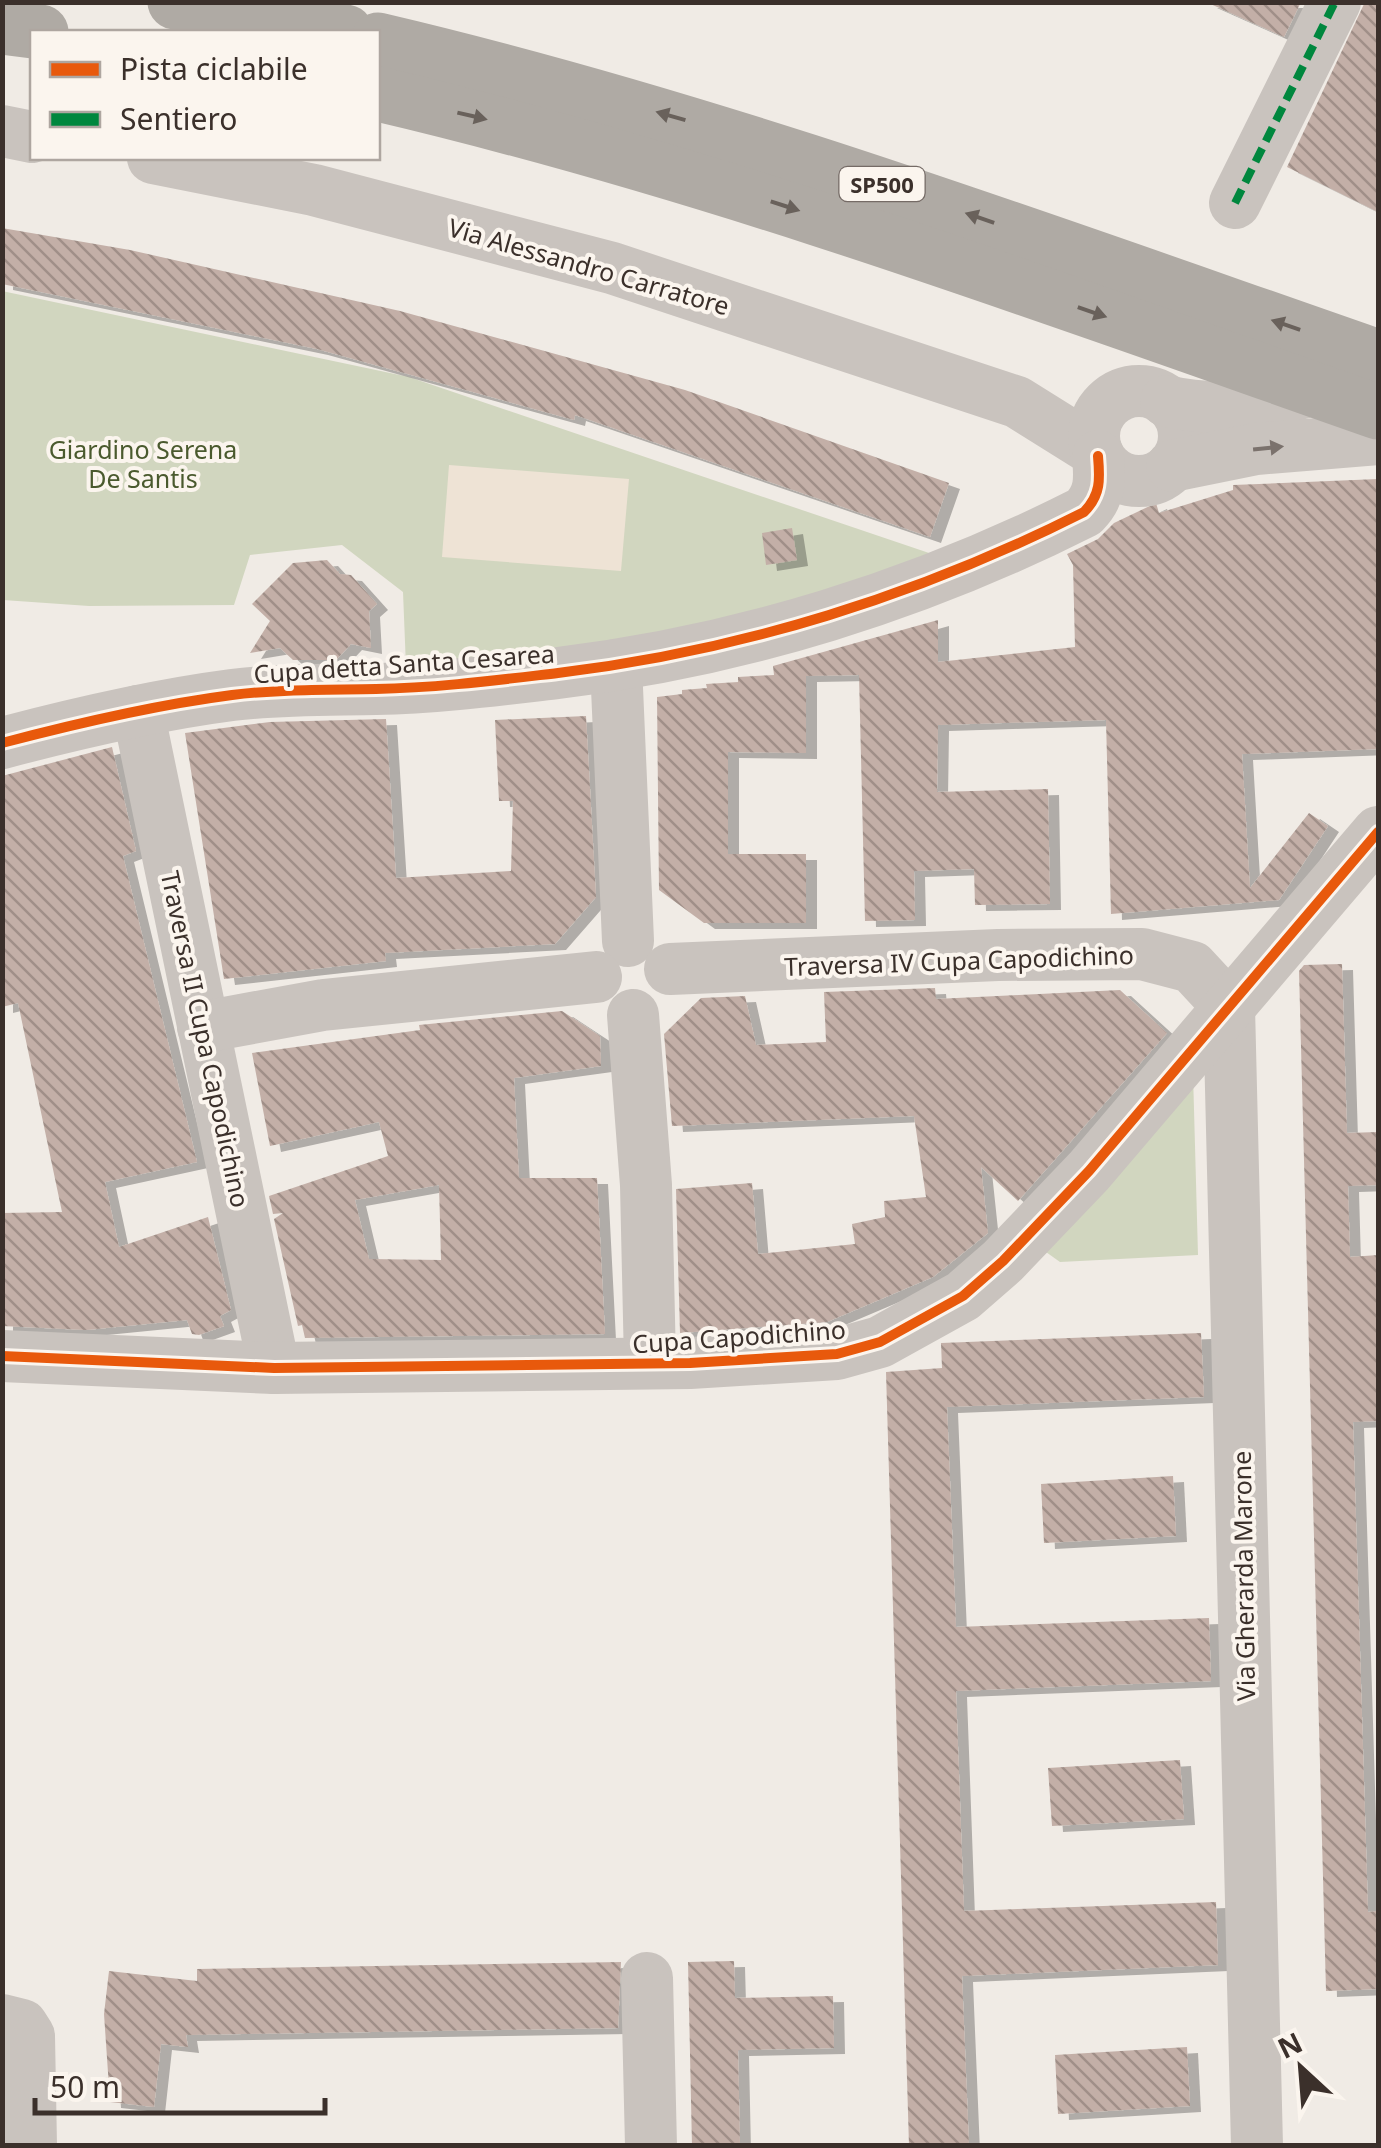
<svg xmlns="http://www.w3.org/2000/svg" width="1381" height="2148" font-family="'Noto Sans',sans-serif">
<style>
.park{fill:#d1d6bf}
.plaza{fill:#eee3d5}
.building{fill:url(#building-back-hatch);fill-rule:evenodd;filter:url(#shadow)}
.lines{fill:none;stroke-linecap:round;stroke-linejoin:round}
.minor{stroke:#c9c3be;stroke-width:52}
.highway{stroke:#afaaa4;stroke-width:55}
.highway-bridge{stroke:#afaaa4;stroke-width:55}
.quiet{stroke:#00873e;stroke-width:8;stroke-dasharray:15 8;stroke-linecap:butt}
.cycleway-casing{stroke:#fbf5ee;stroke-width:16}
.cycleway{stroke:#e8590c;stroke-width:10}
.oneway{fill:#69615b}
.oneway2{fill:#7b726d}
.labels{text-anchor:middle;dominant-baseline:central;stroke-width:8;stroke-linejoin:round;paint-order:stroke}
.shield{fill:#fbf5ee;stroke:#756b66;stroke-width:2.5}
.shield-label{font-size:22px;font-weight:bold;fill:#3b302b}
.street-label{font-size:25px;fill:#3b302b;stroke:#fbf5ee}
.park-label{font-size:25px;fill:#4a5a2e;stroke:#fbf5ee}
</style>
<defs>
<pattern id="building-back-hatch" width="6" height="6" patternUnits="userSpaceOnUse" patternTransform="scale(2.5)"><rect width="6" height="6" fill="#c3afa7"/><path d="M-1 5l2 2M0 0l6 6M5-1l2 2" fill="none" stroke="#a08f88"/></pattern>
<filter id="shadow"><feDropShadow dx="11" dy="6" stdDeviation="0" flood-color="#0004"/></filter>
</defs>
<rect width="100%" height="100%" fill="#f0ebe5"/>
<g class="park">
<path d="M2 291 409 377 932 554 792 606 608 649 406 667 403 592 342 545 250 555 234 605 89 606 3 600Z"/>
<path d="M1193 1073 1198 1255 1060 1262 1039 1247Z"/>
</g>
<path class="plaza" d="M449 465 629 479 621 571 442 557Z"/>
<g class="building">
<path d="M1206 2H1301L1284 37Z"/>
<path d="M1365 2H1378V212L1287 167Z"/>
<path d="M2 228 130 250 400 311 685 390 949 483 930 537 575 415 574 420 317 349 2 284Z"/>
<path d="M1378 479V749L1242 754 1250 888 1309 813 1328 826 1279 900 1111 914 1106 720 938 725 937 792 1048 789 1050 904 975 905 974 869 914 871 915 920 865 921 859 675 806 676V753L728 752V854H806V923H704L659 890 657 697 682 694V690L707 688 706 684 738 682V677L774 675 773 666 938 620V662L1075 647 1073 565 1067 554 1098 539 1114 523 1156 503 1159 513 1233 490V485Z"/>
<path d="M792 528 797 560 766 565 762 533Z"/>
<path d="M327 560 340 574 351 575 377 604 369 611 371 648 351 644 336 660H293L280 648 250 653 270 621 252 604 293 563Z"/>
<path d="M586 716 596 897 555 944 385 953 386 961 224 979 185 733 270 722 386 719 396 878 511 871 513 801H499L495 720Z"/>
<path d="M112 747 136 851 123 856 197 1162 105 1182 119 1247 208 1217 231 1310 220 1316 224 1326 199 1335 192 1334 187 1320 86 1330 2 1326V1213L62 1212 18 1003 2 1007V776Z"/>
<path d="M1342 964 1347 1133 1378 1132V1185L1348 1186 1350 1257 1378 1255V1421L1353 1422 1368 1912 1378 1911V1989L1326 1991 1299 971 1304 965Z"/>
<path d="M935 988 936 999 1120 990 1167 1033 1018 1201 981 1167 988 1233 933 1277 827 1322 680 1333 676 1189 752 1183 758 1254 855 1244 852 1224 885 1217 884 1201 926 1197 914 1116 672 1126 664 1034 701 998 745 996 756 1045 826 1042 824 992Z"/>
<path d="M562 1011 600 1036 601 1066 514 1078 519 1178H597L605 1334 305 1338 302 1325 298 1326 274 1219 283 1213 273 1214 269 1196 388 1156 379 1122 270 1146 252 1053 420 1030 419 1025ZM439 1185 441 1260 369 1259 355 1200Z"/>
<path d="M1201 1333 1204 1397 947 1407 956 1627 1209 1618 1211 1681 956 1691 964 1911 1216 1902 1218 1965 962 1976 969 2146H909L886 1372 942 1368 941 1343Z"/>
<path d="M1173 1476 1176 1536 1044 1543 1041 1484Z"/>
<path d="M1180 1760 1184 1819 1052 1826 1048 1768Z"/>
<path d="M734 1961 735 1998 833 1996 834 2048 738 2050 740 2146H692L688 1962Z"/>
<path d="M621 1962 618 2028 186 2035 188 2047 161 2044 154 2107 110 2102 104 2014 109 1971 197 1981V1969Z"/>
<path d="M1187 2047 1190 2106 1058 2114 1055 2055Z"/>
</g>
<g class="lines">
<g class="minor">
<path d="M2 131 32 137"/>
<path d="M153 158 314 190 612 268 1017 402 1097 452"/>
<path d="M1235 203 1335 2"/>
<circle cx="1139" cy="436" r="45"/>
<path d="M1166 401C1233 416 1274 401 1338 383"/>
<path d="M1172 466 1256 449 1378 439"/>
<path d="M616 665 628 941"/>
<path d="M138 711 274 1368"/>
<path d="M2 743C78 723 155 705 232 695 281 689 328 690 376 689 436 688 498 680 558 673 741 651 920 595 1084 512 1101 495 1100 479 1098 456"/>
<path d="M670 969 998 955 1142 954 1192 967 1229 1007"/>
<path d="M1229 1007 1257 2146"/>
<path d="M633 1015 646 1185 650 1363"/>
<path d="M203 1027 323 1005 596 977"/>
<path d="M2 1356 274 1368 690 1363 837 1354 880 1342 963 1296 1003 1261 1089 1171 1378 832"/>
<path d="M647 1978 651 2146"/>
<path d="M2 2020 22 2025 29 2036 31 2146"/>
</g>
<g class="highway">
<path d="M175 2 346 32"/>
<path d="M2 27 41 32"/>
<path d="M378 40C719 120 1047 242 1378 357"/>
</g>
<path class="highway-bridge" d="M378 94C719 174 1047 296 1378 412"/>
<path class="quiet" d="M1235 203 1335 2"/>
<defs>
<g id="cycleway">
<path d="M2 743C78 723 155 705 232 695 281 689 328 690 376 689 436 688 498 680 558 673 741 651 920 595 1084 512 1101 495 1100 479 1098 456"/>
<path d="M2 1356 274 1368 690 1363 837 1354 880 1342 963 1296 1003 1261 1089 1171 1378 832"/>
</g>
</defs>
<use href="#cycleway" class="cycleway-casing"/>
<use href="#cycleway" class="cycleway"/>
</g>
<defs><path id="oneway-solid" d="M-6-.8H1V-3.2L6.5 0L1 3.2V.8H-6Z" transform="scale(2.5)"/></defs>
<g class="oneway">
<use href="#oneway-solid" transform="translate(472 116) rotate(13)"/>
<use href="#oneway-solid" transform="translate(671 116) rotate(-164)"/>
<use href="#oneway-solid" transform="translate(785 206) rotate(18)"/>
<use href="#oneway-solid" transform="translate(980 218) rotate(-161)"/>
<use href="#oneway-solid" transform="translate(1092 312) rotate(19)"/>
<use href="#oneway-solid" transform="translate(1286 325) rotate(-161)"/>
</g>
<use class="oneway2" href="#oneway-solid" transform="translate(1268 448) rotate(-6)"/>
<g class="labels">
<rect class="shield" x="839.5" y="167" width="85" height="34" rx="8"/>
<g class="shield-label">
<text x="882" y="184">SP500</text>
</g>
<g class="street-label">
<text transform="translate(589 266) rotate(16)">Via Alessandro Carratore</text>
<text transform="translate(404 663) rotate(-4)">Cupa detta Santa Cesarea</text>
<text transform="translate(959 960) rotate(-2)">Traversa IV Cupa Capodichino</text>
<text transform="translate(206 1039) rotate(78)">Traversa II Cupa Capodichino</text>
<text transform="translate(739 1336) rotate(-4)">Cupa Capodichino</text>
<text transform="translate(1243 1576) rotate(-91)">Via Gherarda Marone</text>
</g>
<g class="park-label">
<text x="143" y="449">Giardino Serena<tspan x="143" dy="29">De Santis</tspan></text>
</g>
</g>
<rect width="1381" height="2148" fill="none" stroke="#3b302b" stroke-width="10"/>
<rect x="30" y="30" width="350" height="130" fill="#fbf5ee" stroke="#aea6a0" stroke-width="2.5"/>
<rect x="50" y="62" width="50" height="15" fill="#e8590c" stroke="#aea6a0" stroke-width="2.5"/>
<text x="120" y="80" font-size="30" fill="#3b302b">Pista ciclabile</text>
<rect x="50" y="112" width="50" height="15" fill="#00873e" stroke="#aea6a0" stroke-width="2.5"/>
<text x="120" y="130" font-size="30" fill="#3b302b">Sentiero</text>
<g transform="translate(1301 2068) rotate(334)" stroke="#fbf5ee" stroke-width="8" paint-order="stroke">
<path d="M0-8L18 38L0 25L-18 38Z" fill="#3b302b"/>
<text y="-15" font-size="28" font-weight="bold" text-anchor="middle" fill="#3b302b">N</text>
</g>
<path d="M35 2098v15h290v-15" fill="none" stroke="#3b302b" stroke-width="5"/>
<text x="50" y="2098" font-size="30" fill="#3b302b" stroke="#fbf5ee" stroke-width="8" paint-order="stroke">50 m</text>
</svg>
